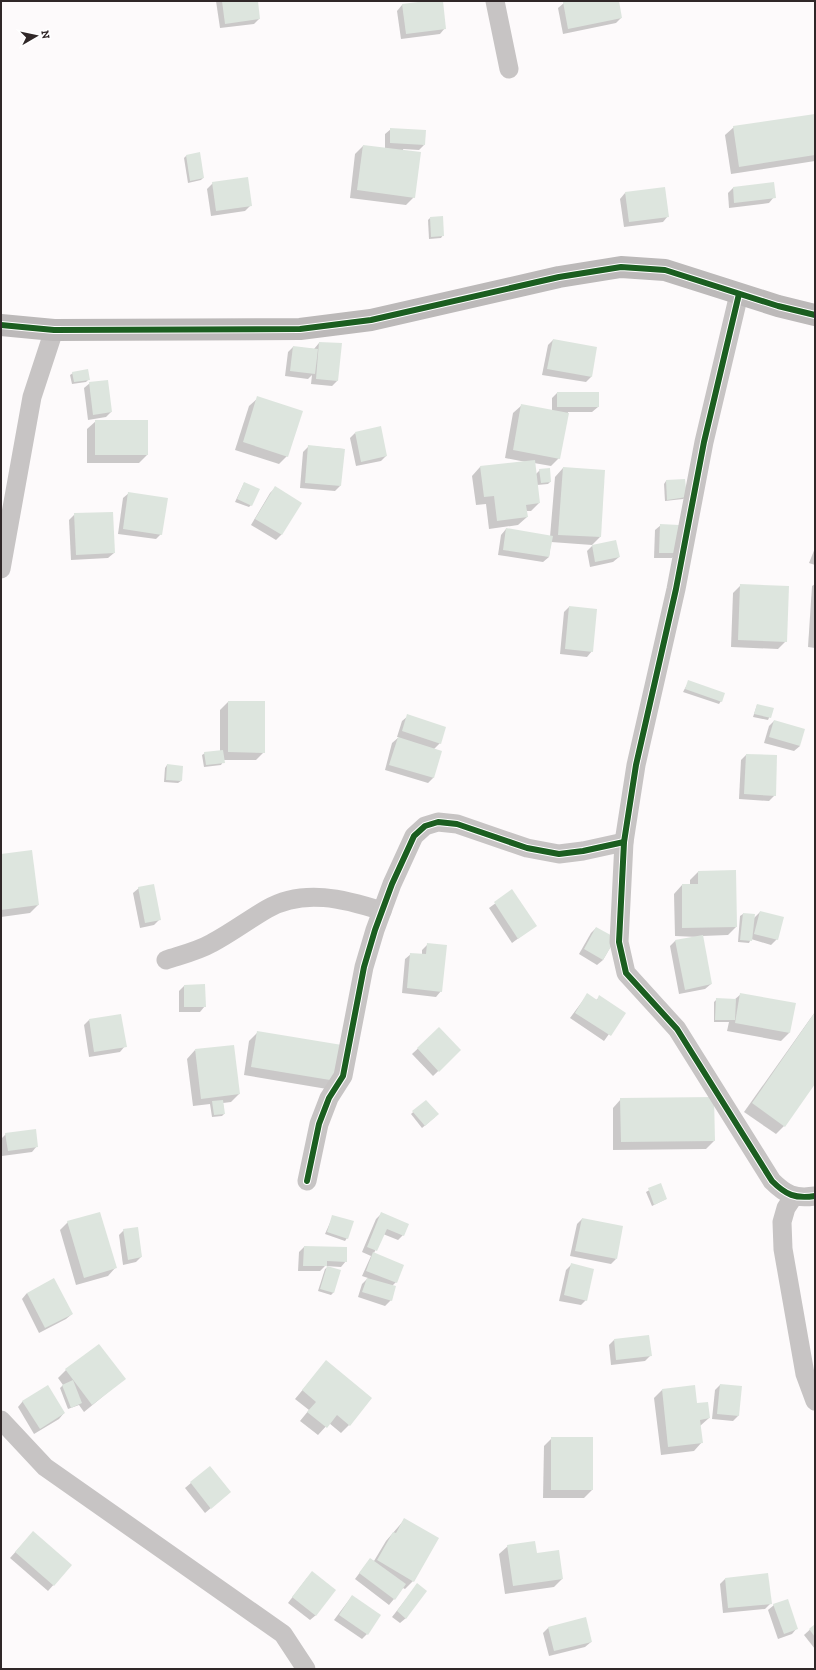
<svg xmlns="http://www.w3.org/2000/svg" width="816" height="1670" font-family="'Zilla Slab',serif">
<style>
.shadow{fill:#0003}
.building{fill:#dde5de}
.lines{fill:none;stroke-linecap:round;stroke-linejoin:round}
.street{stroke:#c7c4c4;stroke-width:19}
.secondary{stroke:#bcb9b9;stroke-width:22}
.cycleway-casing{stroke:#fff;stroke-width:8}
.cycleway{stroke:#1b5e20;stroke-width:6}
</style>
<rect width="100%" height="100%" fill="#fdfafb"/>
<g class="shadow">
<path d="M216 1H257L259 19 254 24 220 28Z"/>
<path d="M433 1H442L445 28 440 34 401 39 397 11 402 5Z"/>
<path d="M573 1H618L621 18 616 23 563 34 558 8 564 3Z"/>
<path d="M815 115V161L731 174 725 135 734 127Z"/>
<path d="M391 129 424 145 419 150 403 149 414 197 406 205 350 198 355 154 363 146 385 149V134Z"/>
<path d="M199 153 203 178 201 180 188 183 184 158 186 156Z"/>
<path d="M213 183 251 205 245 211 211 216 207 189Z"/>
<path d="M773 183 774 197 769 203 729 208 728 193 733 188Z"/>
<path d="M625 193 668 216 663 222 624 227 620 199Z"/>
<path d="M430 218 443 235 441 238 429 239 428 220Z"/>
<path d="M553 340 596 348 591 377 586 382 542 375 548 345Z"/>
<path d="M319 343 338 380 332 386 311 384 312 375 308 379 285 376 288 352 293 347 314 349Z"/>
<path d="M73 373 89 379 86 382 72 384 70 375Z"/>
<path d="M90 383 111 412 106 417 88 420 84 388Z"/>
<path d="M557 393 598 407 592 412H568L559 458 551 466 534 463 536 474 540 470 550 482 548 484 537 485 539 503 531 511H526L527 517 518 525 489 529 486 504 476 505 472 476 480 467 526 462 505 458 513 413 522 405 552 411V398Z"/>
<path d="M258 398 287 456 279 464 235 450 249 406Z"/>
<path d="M96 421 147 455 139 463H87V429Z"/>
<path d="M355 433 386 456 381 461 356 466 350 438Z"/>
<path d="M309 446 344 449 340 486 335 491 300 488 303 452Z"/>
<path d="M563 468 600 537 592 545 551 542 549 557 543 562 498 555 501 535 506 529 550 537 555 477Z"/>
<path d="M684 480 686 497 683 499 665 501 664 484 666 481Z"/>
<path d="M244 483 251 505 249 507 235 502Z"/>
<path d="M275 488 300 503 281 535 276 540 251 525 270 493Z"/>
<path d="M129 493 161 534 156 539 118 534 123 498Z"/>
<path d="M75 514 114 553 108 558 71 560 69 520Z"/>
<path d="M661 525 677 553 672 558H654L655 530Z"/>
<path d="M592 546 619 557 613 562 590 567 587 551Z"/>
<path d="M815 548V565L809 563Z"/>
<path d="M815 584V648L808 647 812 586Z"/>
<path d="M741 585 786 641 778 649 731 647 733 593Z"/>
<path d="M569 607 592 651 587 657 560 654 564 612Z"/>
<path d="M689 681 721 701 719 704 683 692Z"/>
<path d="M228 702 264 752 256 760H224L221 765 204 767 202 755 205 753 220 751V710Z"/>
<path d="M757 705 773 709 768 720 753 717Z"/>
<path d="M408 716 440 743 434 749V777L428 783 385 770 392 743 399 737H397L402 721Z"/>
<path d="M774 721 800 746 794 751 764 743 769 726Z"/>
<path d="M746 755 775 795 769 801 739 799 741 760Z"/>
<path d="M167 765 181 781 178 783 164 782 165 768Z"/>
<path d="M1 855 38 905 30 913 1 917Z"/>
<path d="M735 871 736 927 728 935 702 936 711 984 705 989 679 994 670 946 675 941 698 937 675 936 674 894 682 885H690V880L698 872Z"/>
<path d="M139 888 159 920 154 925 140 928 133 893Z"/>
<path d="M512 891 535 926 512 943 489 908Z"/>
<path d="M760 912 777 939 771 945 751 939 749 943 738 942 740 916 743 914 754 915 753 919Z"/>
<path d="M596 928 615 939 603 960 597 965 579 954 591 933Z"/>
<path d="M428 944 441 991 436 997 402 993 405 959 411 954 422 955V950Z"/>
<path d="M184 986 205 1006 200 1012H179V991Z"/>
<path d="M741 994 794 1004 789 1033 781 1041 727 1031 729 1022H714V1002L717 999 734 1000Z"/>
<path d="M587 995 596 1000 600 997 624 1013 604 1041 570 1018Z"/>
<path d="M815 1012V1082L784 1126 776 1134 744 1112Z"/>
<path d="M89 1020 125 1046 120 1052 89 1057 84 1025Z"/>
<path d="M439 1029 460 1050 433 1076 412 1054Z"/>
<path d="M258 1032 341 1046 327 1089 244 1075 249 1041Z"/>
<path d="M195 1050 239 1094 231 1102 223 1103 224 1114 222 1116 212 1117 210 1104 193 1106 187 1059Z"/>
<path d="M621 1099 714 1141 706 1149 613 1150V1108Z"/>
<path d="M426 1101 435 1117 422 1128 411 1114Z"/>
<path d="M6 1134 37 1146 32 1152 2 1156 1 1139Z"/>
<path d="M660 1184 666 1199 652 1206 646 1192Z"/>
<path d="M381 1214 403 1235 398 1240 383 1234 374 1253 396 1282 392 1286 391 1300 385 1306 358 1297 362 1284 368 1278 362 1276 371 1256 362 1252 376 1219Z"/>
<path d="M333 1216 347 1238 345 1241 325 1234Z"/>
<path d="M582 1219 616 1259 611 1264 570 1256 577 1224Z"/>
<path d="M68 1222 116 1267 108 1276 76 1285 60 1230Z"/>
<path d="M124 1230 141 1257 136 1262 123 1265 119 1235Z"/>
<path d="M304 1247 346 1261 341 1267 325 1266 320 1271H298L299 1252Z"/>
<path d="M571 1265 586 1300 581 1305 559 1301 566 1270Z"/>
<path d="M328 1267 340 1271 333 1293 331 1295 318 1291 325 1269Z"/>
<path d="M27 1293 72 1314 66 1319 39 1333 22 1299Z"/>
<path d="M614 1340 651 1355 645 1361 611 1365 609 1345Z"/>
<path d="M326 1362 349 1425 341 1433 329 1423 318 1435 300 1421 309 1410 295 1399Z"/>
<path d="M66 1370 124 1379 84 1412 79 1405 68 1409 60 1388 63 1385 58 1378Z"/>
<path d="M720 1385 741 1387 738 1416 733 1421 712 1419 715 1390Z"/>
<path d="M662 1390 709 1418 700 1426 702 1442 694 1451 661 1455 654 1398Z"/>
<path d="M23 1401 64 1413 59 1419 34 1434 18 1407Z"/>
<path d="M552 1438 592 1490 584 1498H543L544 1446Z"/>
<path d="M210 1467 230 1492 205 1513 185 1488Z"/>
<path d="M405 1519 413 1581 405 1589 403 1588 389 1605 355 1579 370 1559 374 1561 386 1541Z"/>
<path d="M28 1538 71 1565 48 1591 10 1558Z"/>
<path d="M508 1546 536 1555 562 1579 554 1587 505 1594 499 1554Z"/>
<path d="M307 1578 316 1615 310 1620 288 1603Z"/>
<path d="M725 1579 771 1603 765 1609 723 1613 720 1584Z"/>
<path d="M417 1585 406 1618 400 1623 392 1617Z"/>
<path d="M352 1596 367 1634 362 1639 334 1620Z"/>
<path d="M774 1605 797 1628 792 1634 778 1639 768 1610Z"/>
<path d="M815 1625V1649L804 1635Z"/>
<path d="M548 1628 591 1642 585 1647 549 1656 543 1633Z"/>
</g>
<g class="building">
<path d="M222 1H258L260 19 225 24Z"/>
<path d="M426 1H443L446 29 406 34 402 4Z"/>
<path d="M567 1H619L622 18 568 29 563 2Z"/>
<path d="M815 114V155L739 167 733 126Z"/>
<path d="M390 128 426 130 425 145 390 143Z"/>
<path d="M363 145 421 152 415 198 357 190Z"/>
<path d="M200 152 204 178 190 181 186 155Z"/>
<path d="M248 177 252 206 216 211 212 182Z"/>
<path d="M774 182 776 198 734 203 733 187Z"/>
<path d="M665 187 669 217 629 222 625 192Z"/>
<path d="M443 216 444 236 431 237 430 217Z"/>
<path d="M553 339 597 347 592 377 547 369Z"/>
<path d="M319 342 342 343 338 381 316 379Z"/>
<path d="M293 346 318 349 315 374 290 371Z"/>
<path d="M88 369 90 380 74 382 72 372Z"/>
<path d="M108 380 112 412 93 415 89 382Z"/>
<rect x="557" y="392" width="42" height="15"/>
<path d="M257 396 303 411 288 457 243 442Z"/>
<path d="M521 404 569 413 560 459 513 450Z"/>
<rect x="95" y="420" width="53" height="35"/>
<path d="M381 426 387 456 361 462 355 432Z"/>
<path d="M308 445 345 449 341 486 305 483Z"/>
<path d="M535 460 540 503 526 505 528 517 497 521 494 496 484 497 480 466Z"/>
<path d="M563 467 605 470 601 537 558 535Z"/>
<path d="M550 468 551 482 541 483 539 469Z"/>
<path d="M685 479 687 497 667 500 666 480Z"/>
<path d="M244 482 260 489 252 506 237 499Z"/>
<path d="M275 486 302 503 282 535 255 519Z"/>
<path d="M128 492 168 498 162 535 123 529Z"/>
<path d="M113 512 115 553 76 555 74 513Z"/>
<path d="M660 524 679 525 678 553H659Z"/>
<path d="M506 528 553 536 549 557 503 550Z"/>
<path d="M616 540 620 557 595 562 592 545Z"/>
<path d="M740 584 789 586 787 642 738 640Z"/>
<path d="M569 606 597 609 593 652 565 649Z"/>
<path d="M688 680 725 693 722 702 685 689Z"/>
<path d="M228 701H265V753L228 752Z"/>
<path d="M757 704 774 708 771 718 754 714Z"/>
<path d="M407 714 446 727 441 744 402 731Z"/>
<path d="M774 720 805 729 800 746 769 737Z"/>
<path d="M398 737 442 751 434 778 389 765Z"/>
<path d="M223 750 225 763 206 765 204 752Z"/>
<path d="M746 754 777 755 776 796 744 794Z"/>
<path d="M167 764 183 766 182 781 166 780Z"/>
<path d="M32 850 39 905 1 910V854Z"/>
<path d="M736 870 737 927 682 928V884H698V871Z"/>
<path d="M154 884 161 920 145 923 138 887Z"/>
<path d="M512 889 537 926 518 939 494 902Z"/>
<path d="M760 911 784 917 778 940 754 934Z"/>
<path d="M743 913 755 914 752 941 740 940Z"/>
<path d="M596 927 616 938 603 960 584 949Z"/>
<path d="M703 935 712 984 685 990 675 940Z"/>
<path d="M427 943 447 945 442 992 407 988 410 953 426 954Z"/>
<path d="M205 984 206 1007H184V985Z"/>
<path d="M587 993 597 1000 599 995 626 1013 611 1036 575 1013Z"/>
<path d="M740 993 796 1003 790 1033 735 1023Z"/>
<path d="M716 998 736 999 735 1020H715Z"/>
<path d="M815 1012V1084L785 1127 752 1103Z"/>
<path d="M121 1014 127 1047 94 1052 89 1019Z"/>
<path d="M439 1027 461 1050 439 1072 417 1048Z"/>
<path d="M257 1031 342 1045 336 1081 251 1067Z"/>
<path d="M234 1045 240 1094 201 1099 195 1049Z"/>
<path d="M714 1097 715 1141 621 1142 620 1098Z"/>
<path d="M223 1100 225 1114 214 1115 212 1101Z"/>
<path d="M426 1100 439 1114 425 1126 412 1111Z"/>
<path d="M36 1129 38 1147 8 1151 5 1133Z"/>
<path d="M661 1183 667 1199 654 1205 648 1188Z"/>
<path d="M100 1212 117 1268 84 1278 67 1221Z"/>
<path d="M381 1212 409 1224 404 1236 387 1229 377 1251 367 1247Z"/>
<path d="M332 1215 354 1221 348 1239 327 1232Z"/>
<path d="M582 1218 623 1226 617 1259 575 1251Z"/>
<path d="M138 1227 142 1257 128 1260 123 1229Z"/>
<path d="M304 1246 347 1247V1262L327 1261V1266H303Z"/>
<path d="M373 1252 404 1265 397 1283 366 1271Z"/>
<path d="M571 1263 594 1269 587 1301 564 1295Z"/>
<path d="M327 1266 341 1270 334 1293 320 1289Z"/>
<path d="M54 1278 73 1314 45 1328 27 1293Z"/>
<path d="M367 1278 396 1286 392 1301 362 1292Z"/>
<path d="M649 1335 652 1356 616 1360 614 1339Z"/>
<path d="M99 1344 126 1379 92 1405 65 1369Z"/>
<path d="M326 1360 372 1398 350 1426 337 1415 327 1428 307 1412 316 1402 302 1390Z"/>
<path d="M73 1380 82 1403 71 1408 62 1385Z"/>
<path d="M720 1384 742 1386 739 1416 717 1414Z"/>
<path d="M48 1385 65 1413 40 1429 22 1401Z"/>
<path d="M695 1385 697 1403 708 1402 710 1418 700 1420 703 1443 668 1447 662 1389Z"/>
<rect x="551" y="1437" width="42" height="53"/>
<path d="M210 1466 231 1492 211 1509 190 1482Z"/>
<path d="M404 1518 439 1538 414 1582 377 1560 393 1532 396 1533Z"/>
<path d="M33 1531 72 1565 54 1586 15 1552Z"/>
<path d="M535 1541 537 1553 559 1550 563 1579 513 1586 507 1545Z"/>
<path d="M370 1558 406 1584 395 1600 359 1573Z"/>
<path d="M312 1571 336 1590 316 1616 292 1597Z"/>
<path d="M768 1573 772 1604 728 1608 725 1578Z"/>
<path d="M417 1583 427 1591 406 1619 397 1611Z"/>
<path d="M352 1595 381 1615 368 1635 339 1615Z"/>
<path d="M788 1599 798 1629 784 1634 773 1604Z"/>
<path d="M586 1617 592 1642 554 1651 548 1627Z"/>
<path d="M815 1624V1637L809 1629Z"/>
</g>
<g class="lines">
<g class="street">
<path d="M495 1 509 69"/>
<path d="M739 294 704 442 676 589 636 765 624 842 619 942 626 973 677 1029 772 1181C786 1195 795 1199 815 1196"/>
<path d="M1 569 32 397 54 330"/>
<path d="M166 960C181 955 198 951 212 943 231 933 248 920 267 909 303 888 345 899 382 911"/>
<path d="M307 1181 319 1124 329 1098 343 1076 364 967 375 930 392 884 414 836 425 826 438 822 457 824 527 848 559 854 583 851 624 842"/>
<path d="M794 1196 786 1208 782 1222 783 1249 805 1374 815 1401"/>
<path d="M1 1420 45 1467 283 1634 306 1669"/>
</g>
<path class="secondary" d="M1 325 54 330 300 329 371 320 559 277 621 267 665 270 778 306 815 315"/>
<defs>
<g id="cycleway">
<path d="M739 294 704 442 676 589 636 765 624 842 619 942 626 973 677 1029 772 1181C786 1195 795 1199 815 1196"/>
<path d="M1 325 54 330 300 329 371 320 559 277 621 267 665 270 778 306 815 315"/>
<path d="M307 1181 319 1124 329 1098 343 1076 364 967 375 930 392 884 414 836 425 826 438 822 457 824 527 848 559 854 583 851 624 842"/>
</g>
</defs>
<use href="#cycleway" class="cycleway-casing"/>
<use href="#cycleway" class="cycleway"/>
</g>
<rect width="816" height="1670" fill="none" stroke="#302728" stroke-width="4"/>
<g transform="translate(36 36) rotate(81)" stroke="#ffffff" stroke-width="3" paint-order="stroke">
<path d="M0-3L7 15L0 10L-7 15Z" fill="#302728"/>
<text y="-6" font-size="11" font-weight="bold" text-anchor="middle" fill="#302728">N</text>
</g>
</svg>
